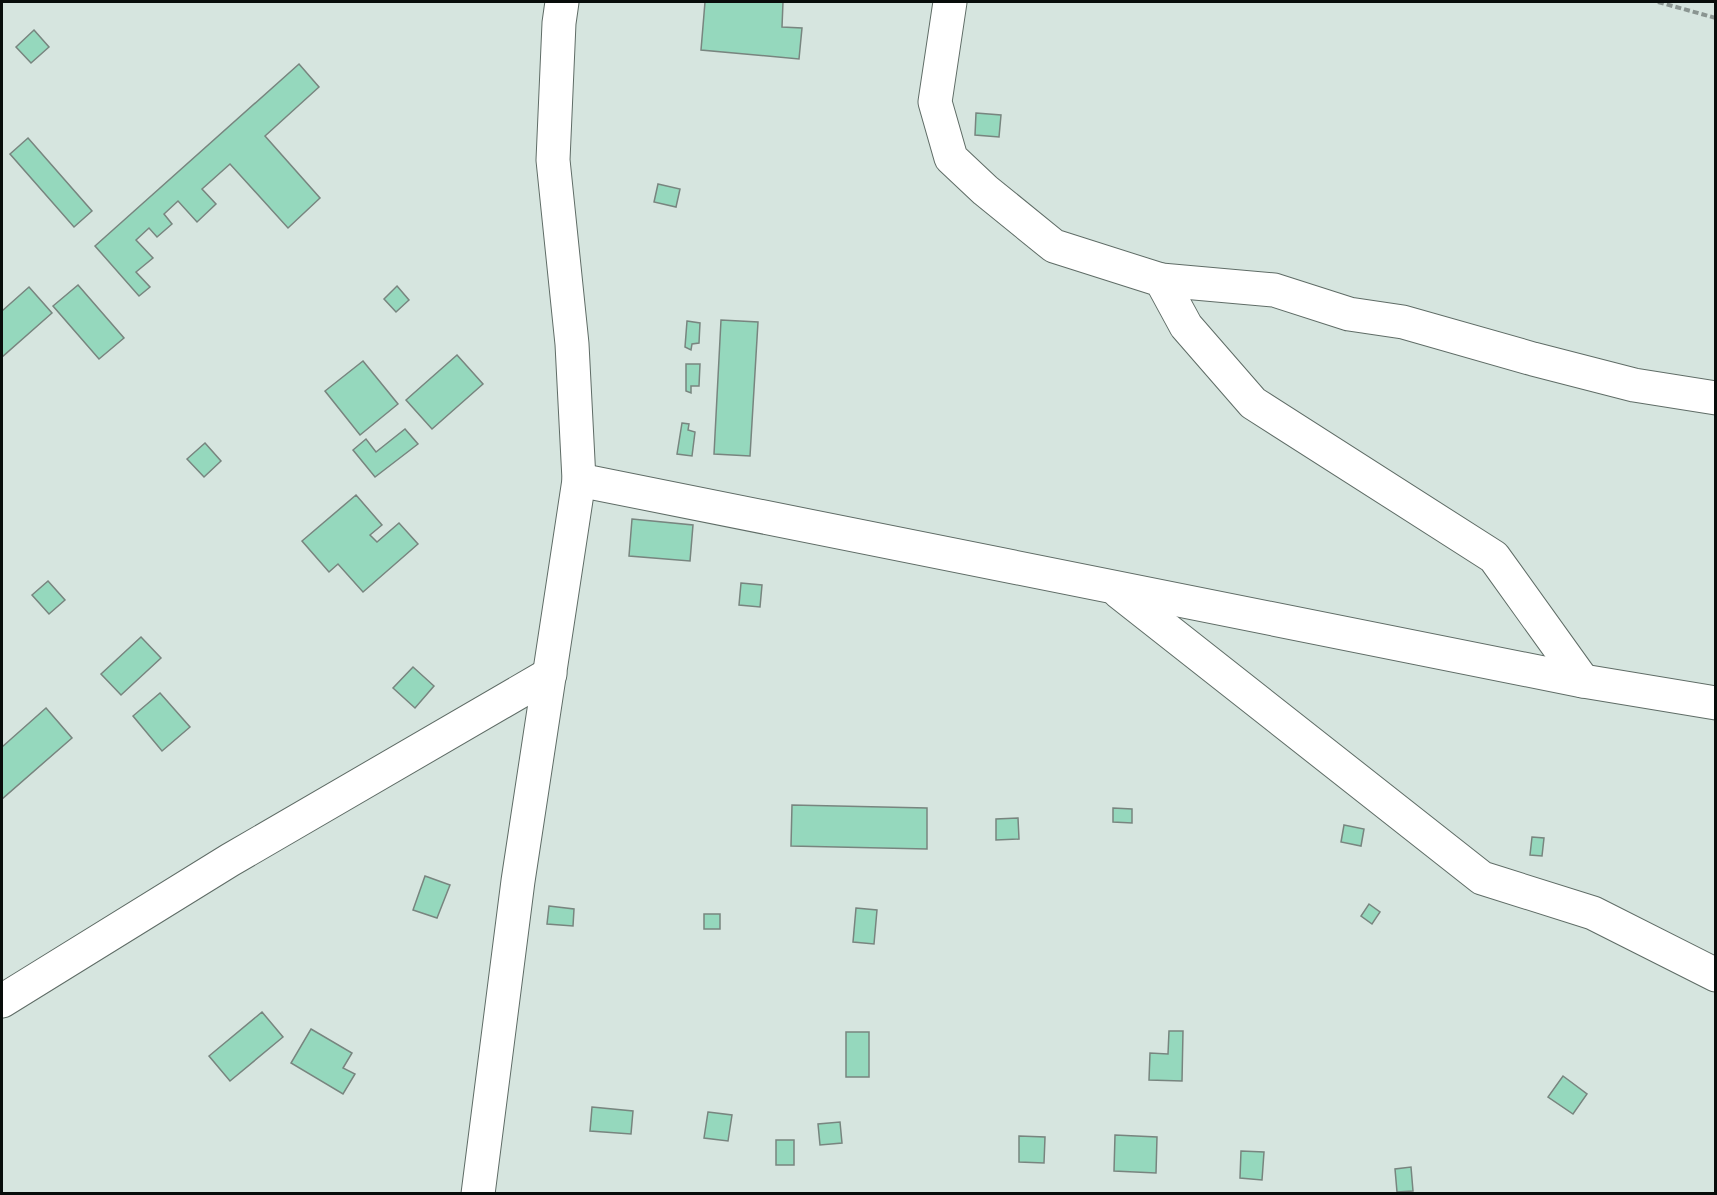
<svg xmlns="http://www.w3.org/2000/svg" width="1717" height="1195" font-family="Cabin,sans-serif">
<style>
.building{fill:#95d8bd;stroke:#78857f;stroke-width:1.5}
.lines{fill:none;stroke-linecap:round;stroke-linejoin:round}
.minor-casing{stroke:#5f6c66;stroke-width:35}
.path{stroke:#8a9591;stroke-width:4;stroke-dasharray:6 3;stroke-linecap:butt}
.minor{stroke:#fff;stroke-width:33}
</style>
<rect width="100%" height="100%" fill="#d6e5df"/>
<g class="building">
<path d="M705 2H783L782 27 802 28 799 59 701 50Z"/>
<path d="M34 30 49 47 31 63 16 47Z"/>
<path d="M299 64 319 87 265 136 320 198 288 228 230 164 202 189 216 204 197 222 178 201 164 214 172 224 157 237 149 228 136 240 153 258 136 272 150 287 139 296 95 246Z"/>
<path d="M976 113 1001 115 999 137 975 135Z"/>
<path d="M28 138 92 211 74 227 10 154Z"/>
<path d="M658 184 680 189 676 207 654 202Z"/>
<path d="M78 285 124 338 99 359 53 306Z"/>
<path d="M397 286 409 300 396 312 384 299Z"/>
<path d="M29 287 52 313 2 357V311Z"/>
<path d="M721 320 758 322 750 456 714 454Z"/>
<path d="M687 321 700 323 699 343 692 344 691 350 685 347Z"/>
<path d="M457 355 483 384 432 429 406 400Z"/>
<path d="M363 361 398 404 360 435 325 391Z"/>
<path d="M686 364H700L699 386H691V393L686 391Z"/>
<path d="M682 423 689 424 688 430 695 432 692 456 677 454Z"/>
<path d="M405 429 418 444 375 477 353 450 366 439 376 452Z"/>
<path d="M205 443 221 461 204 477 187 459Z"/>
<path d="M356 495 382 525 370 535 377 542 399 523 418 544 363 592 338 564 329 572 302 541Z"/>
<path d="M632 519 693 525 690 561 629 556Z"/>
<path d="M48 581 65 600 49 614 32 595Z"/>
<path d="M741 583 762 585 760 607 739 605Z"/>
<path d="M141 637 161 658 121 695 101 674Z"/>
<path d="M413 667 434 686 415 708 393 688Z"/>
<path d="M160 693 190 727 162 751 133 716Z"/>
<path d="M46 708 72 738 2 799V747Z"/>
<path d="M792 805 927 808V849L791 846Z"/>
<path d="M1113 808 1132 809V823L1113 822Z"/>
<path d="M1018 818 1019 839 996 840V819Z"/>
<path d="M1344 825 1364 829 1361 846 1341 842Z"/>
<path d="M1532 837 1544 838 1542 856 1530 855Z"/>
<path d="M425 876 450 885 437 918 413 910Z"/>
<path d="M1369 904 1380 912 1372 924 1361 916Z"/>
<path d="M549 906 574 909 573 926 547 924Z"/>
<path d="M856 908 877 910 874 944 853 942Z"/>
<rect x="704" y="914" width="16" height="15"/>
<path d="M262 1012 283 1037 230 1081 209 1056Z"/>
<path d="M311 1029 352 1053 343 1068 355 1074 343 1094 291 1063Z"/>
<path d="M1169 1031H1183L1182 1081 1149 1080 1150 1053 1168 1054Z"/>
<rect x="846" y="1032" width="23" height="45"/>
<path d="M1563 1076 1587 1094 1573 1114 1548 1097Z"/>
<path d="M592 1107 633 1111 631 1134 590 1131Z"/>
<path d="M708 1112 732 1115 728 1141 704 1138Z"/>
<path d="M840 1122 842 1143 820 1145 818 1124Z"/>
<path d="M1115 1135 1157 1137 1156 1173 1114 1171Z"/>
<path d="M1019 1136 1045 1137 1044 1163 1019 1162Z"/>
<rect x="776" y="1140" width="18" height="25"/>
<path d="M1241 1151 1264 1152 1262 1180 1240 1178Z"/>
<path d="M1411 1167 1413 1191 1397 1192 1395 1169Z"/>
</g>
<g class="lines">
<defs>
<g id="minor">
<path d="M950 2 935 102 951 158 985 190 1054 246 1161 280 1186 326 1253 403 1494 557 1583 681"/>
<path d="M1161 280 1274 290 1349 314 1403 322 1533 359 1634 385 1716 398"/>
<path d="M579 480 1583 681 1716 703"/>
<path d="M1119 592 1482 878 1593 913 1716 975"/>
<path d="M2 1001 230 860 550 674"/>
<path d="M478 1194 518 881 579 480 572 344 553 160 559 23 562 2"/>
</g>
</defs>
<use href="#minor" class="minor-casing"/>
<path class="path" d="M1658 2 1716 18"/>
<use href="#minor" class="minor"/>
</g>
<rect width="1717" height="1195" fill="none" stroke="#080d0b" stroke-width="6"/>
</svg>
